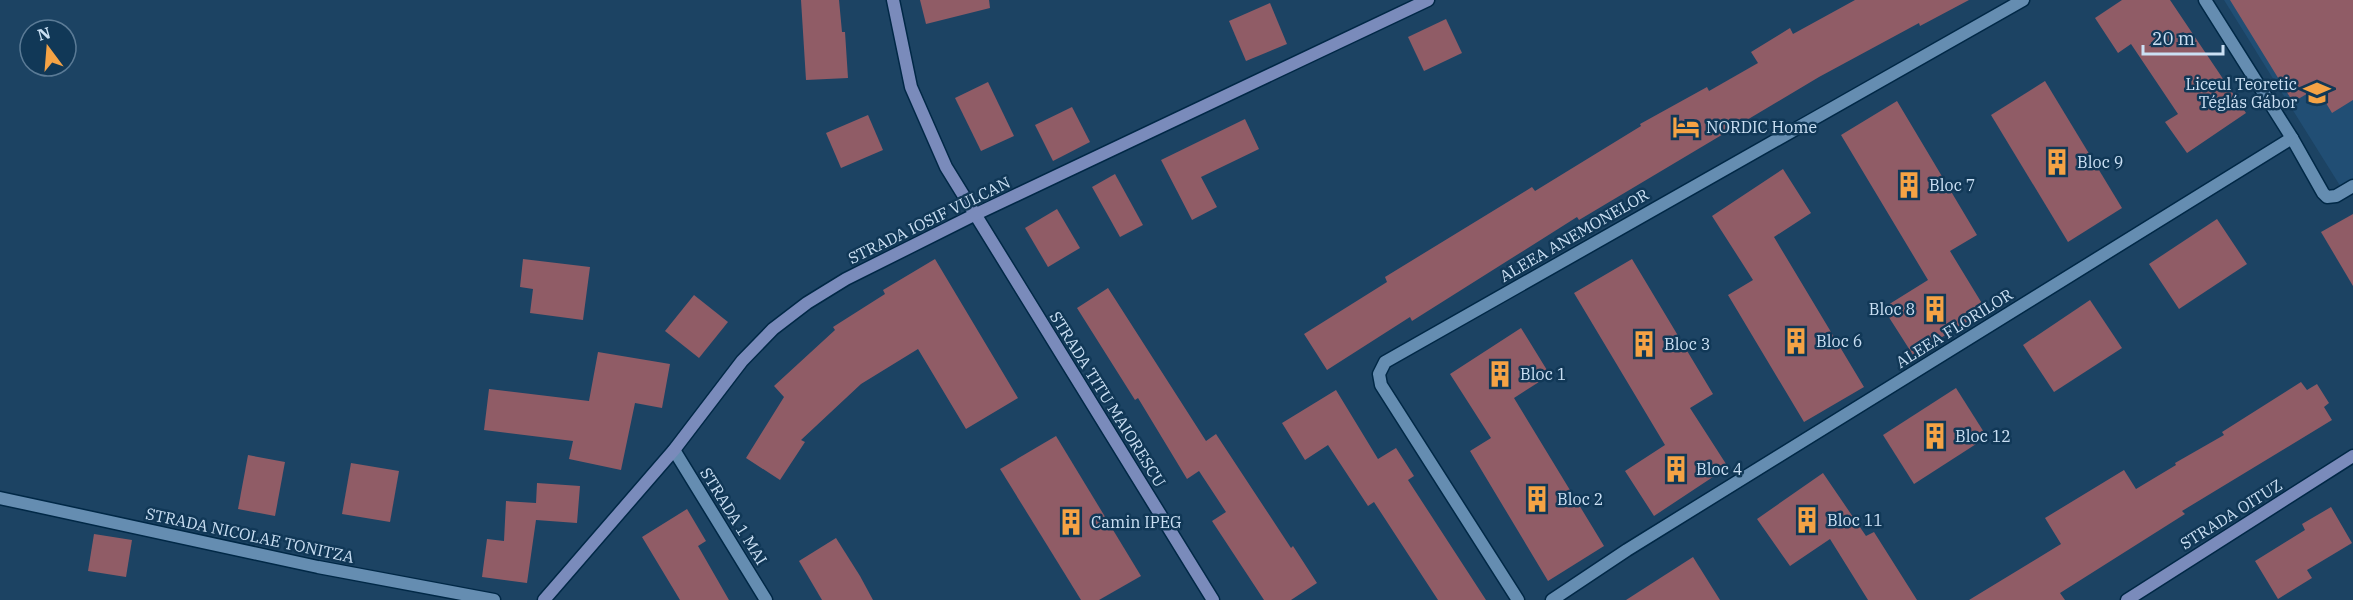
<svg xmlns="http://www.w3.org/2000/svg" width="2353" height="600" font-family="'IBM Plex Serif',serif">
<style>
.built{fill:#214e74}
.building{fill:#905c66}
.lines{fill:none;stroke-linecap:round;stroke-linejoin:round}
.street-casing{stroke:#002846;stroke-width:15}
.secondary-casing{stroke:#002846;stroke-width:15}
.street{stroke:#658db1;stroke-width:12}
.secondary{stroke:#7a8bbb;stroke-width:12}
.labels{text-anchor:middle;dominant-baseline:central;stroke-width:5;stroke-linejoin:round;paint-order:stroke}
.poi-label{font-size:16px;fill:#cbe0f4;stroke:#113857;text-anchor:start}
.street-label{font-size:16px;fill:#cbe0f4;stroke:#113857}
</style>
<rect width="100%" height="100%" fill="#1c4363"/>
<path class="built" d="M2224 0H2353V186L2344 192Z"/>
<g class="building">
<path d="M801 0H839L842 32H845L848 78 806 80Z"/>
<path d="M920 0H989L990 8 926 24Z"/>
<path d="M1855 0H1969L1920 26 1919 23 1819 77 1579 220 1577 217 1412 321 1410 317 1327 370 1304 334 1387 282 1385 277 1532 187 1535 191 1641 126 1640 124 1707 87 1709 91 1758 63 1751 52 1790 28 1793 34Z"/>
<path d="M2122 0H2170L2246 113 2187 153 2165 122 2178 114 2131 44 2118 53 2095 18Z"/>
<path d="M2230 0H2353V100L2332 113 2317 88 2293 102Z"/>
<path d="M1270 3 1287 44 1246 61 1229 21Z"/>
<path d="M1446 19 1462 53 1424 71 1408 37Z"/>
<path d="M2045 81 2122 208 2068 242 1991 115Z"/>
<path d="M988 82 1014 136 981 151 955 98Z"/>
<path d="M1897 101 1977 235 1950 251 1986 310 1913 355 1883 308 1928 280 1841 135Z"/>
<path d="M1072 107 1090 142 1053 161 1035 125Z"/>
<path d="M868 115 883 150 841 168 826 133Z"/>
<path d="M1245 119 1259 149 1201 177 1217 207 1192 220 1161 160Z"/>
<path d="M1783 169 1811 213 1774 237 1864 387 1804 422 1728 295 1753 280 1712 216Z"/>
<path d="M1115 174 1143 225 1120 237 1092 187Z"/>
<path d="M1057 209 1080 248 1048 267 1025 228Z"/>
<path d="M2353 214V286L2321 232Z"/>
<path d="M2217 219 2247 264 2179 309 2149 264Z"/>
<path d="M523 259 590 267 583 320 530 313 533 289 520 287Z"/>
<path d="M935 259 1018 398 966 429 918 349 861 384 801 440 805 442 780 480 746 458 784 397 774 386 835 330 833 327 885 294 883 290Z"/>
<path d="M1632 259 1713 394 1690 408 1728 467 1654 516 1625 471 1665 445 1574 293Z"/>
<path d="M1108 288 1206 441 1216 434 1291 548 1293 546 1317 583 1291 600H1264L1212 521 1226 512 1199 471 1187 479 1138 398 1135 400 1077 308Z"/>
<path d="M694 295 728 322 699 358 665 331Z"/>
<path d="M2090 300 2122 348 2054 392 2023 345Z"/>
<path d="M1521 328 1550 375 1514 398 1604 546 1548 581 1470 451 1491 438 1450 374Z"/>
<path d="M598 352 670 364 662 408 635 403 621 470 569 459 573 441 484 430 489 389 589 401Z"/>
<path d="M2301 382 2307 390 2317 384 2329 403 2324 407 2332 420 2182 511 2185 514 2060 593 2065 600H1969L2061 544 2045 518 2124 470 2136 489 2176 465 2175 463 2224 435 2222 432Z"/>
<path d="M1956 388 1987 437 1914 484 1883 435Z"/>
<path d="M1336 390 1378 459 1396 448 1414 476 1408 480 1486 600H1438L1374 502 1368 506 1328 445 1305 460 1282 423Z"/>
<path d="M1056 436 1141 576 1099 600H1081L1000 469Z"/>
<path d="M248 455 285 462 275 516 238 509Z"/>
<path d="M351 463 399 471 390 522 342 514Z"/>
<path d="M1823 473 1866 536 1874 532 1917 600H1868L1830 539 1790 566 1757 519Z"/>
<path d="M537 483 580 486 577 523 536 520 527 583 482 577 487 539 504 541 506 501 536 503Z"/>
<path d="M2331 507 2352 543 2307 570 2312 578 2278 599 2255 561 2305 530 2302 524Z"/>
<path d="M687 509 706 541 698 546 729 600H680L642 537Z"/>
<path d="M94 534 132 540 126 577 88 571Z"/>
<path d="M836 538 860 576 873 600H822L799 561Z"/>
<path d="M1693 557 1720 600H1626Z"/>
</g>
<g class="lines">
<defs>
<g id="street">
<path d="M2205 0 2292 138 2323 193 2327 197 2336 196 2353 186"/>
<path d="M674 450 766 600"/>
<path d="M0 498 318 567 494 600"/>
<path d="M1518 600 1381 385 1379 374 1385 362 2023 0"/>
<path d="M1552 600 1627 550 2292 138"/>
</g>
<g id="secondary">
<path d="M893 0 911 87 946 167 1213 600"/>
<path d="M544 600 674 450 742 361 773 329 807 303 846 279 974 215 1428 0"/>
<path d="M2127 600 2353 456"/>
</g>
</defs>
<use href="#street" class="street-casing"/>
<use href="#secondary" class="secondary-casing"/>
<use href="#street" class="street"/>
<use href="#secondary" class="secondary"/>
</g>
<defs>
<symbol id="university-bare" viewBox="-9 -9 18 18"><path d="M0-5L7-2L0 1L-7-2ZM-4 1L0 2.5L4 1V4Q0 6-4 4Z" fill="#f5a345" stroke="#113857" stroke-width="2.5" paint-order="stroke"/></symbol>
<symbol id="hotel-bare" viewBox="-9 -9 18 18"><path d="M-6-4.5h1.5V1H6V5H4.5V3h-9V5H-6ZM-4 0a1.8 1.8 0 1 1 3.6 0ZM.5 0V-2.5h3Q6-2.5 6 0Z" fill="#f5a345" stroke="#113857" stroke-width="2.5" paint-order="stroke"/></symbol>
<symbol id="building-bare" viewBox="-9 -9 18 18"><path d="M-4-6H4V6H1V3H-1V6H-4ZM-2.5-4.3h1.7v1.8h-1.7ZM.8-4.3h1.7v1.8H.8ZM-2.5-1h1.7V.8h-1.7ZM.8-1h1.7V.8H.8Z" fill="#f5a345" stroke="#113857" stroke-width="2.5" paint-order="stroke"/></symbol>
</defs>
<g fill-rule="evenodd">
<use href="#university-bare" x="2298" y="74" width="38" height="38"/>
<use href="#hotel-bare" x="1667" y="108" width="38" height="38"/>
<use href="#building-bare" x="2038" y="143" width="38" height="38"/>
<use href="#building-bare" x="1890" y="166" width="38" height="38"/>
<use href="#building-bare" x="1916" y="290" width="38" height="38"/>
<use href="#building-bare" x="1777" y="322" width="38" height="38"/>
<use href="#building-bare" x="1625" y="325" width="38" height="38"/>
<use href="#building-bare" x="1481" y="355" width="38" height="38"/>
<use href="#building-bare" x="1916" y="417" width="38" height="38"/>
<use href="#building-bare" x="1657" y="450" width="38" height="38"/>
<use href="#building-bare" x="1518" y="480" width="38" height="38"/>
<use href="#building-bare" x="1788" y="501" width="38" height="38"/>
<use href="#building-bare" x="1052" y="503" width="38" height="38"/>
</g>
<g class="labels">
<g class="poi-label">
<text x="2297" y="84" text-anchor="end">Liceul Teoretic<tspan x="2297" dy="18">Téglás Gábor</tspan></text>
<text x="1706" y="127">NORDIC Home</text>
<text x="2077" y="162">Bloc 9</text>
<text x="1929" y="185">Bloc 7</text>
<text x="1915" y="309" text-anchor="end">Bloc 8</text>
<text x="1816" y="341">Bloc 6</text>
<text x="1664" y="344">Bloc 3</text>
<text x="1520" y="374">Bloc 1</text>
<text x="1955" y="436">Bloc 12</text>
<text x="1696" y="469">Bloc 4</text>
<text x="1557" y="499">Bloc 2</text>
<text x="1827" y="520">Bloc 11</text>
<text x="1091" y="522">Camin IPEG</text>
</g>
<g class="street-label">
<text transform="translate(929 220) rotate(-26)">STRADA IOSIF VULCAN</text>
<text transform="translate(1574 235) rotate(-30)">ALEEA ANEMONELOR</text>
<text transform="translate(1954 328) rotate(-32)">ALEEA FLORILOR</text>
<text transform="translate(1108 399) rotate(58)">STRADA TITU MAIORESCU</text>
<text transform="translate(2231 514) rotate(-32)">STRADA OITUZ</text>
<text transform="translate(734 516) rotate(58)">STRADA 1 MAI</text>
<text transform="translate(250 535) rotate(12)">STRADA NICOLAE TONITZA</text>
</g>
</g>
<g transform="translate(48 48) rotate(344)"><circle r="28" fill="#113857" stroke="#5b7b96" stroke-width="1.5"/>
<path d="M0-4.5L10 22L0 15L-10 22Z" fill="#f5a345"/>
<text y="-9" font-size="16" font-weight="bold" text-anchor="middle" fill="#cbe0f4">N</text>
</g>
<path d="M2143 45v9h80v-9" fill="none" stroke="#cbe0f4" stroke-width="3"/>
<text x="2152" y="45" font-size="18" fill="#cbe0f4" stroke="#113857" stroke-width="4.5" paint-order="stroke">20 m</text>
</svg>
